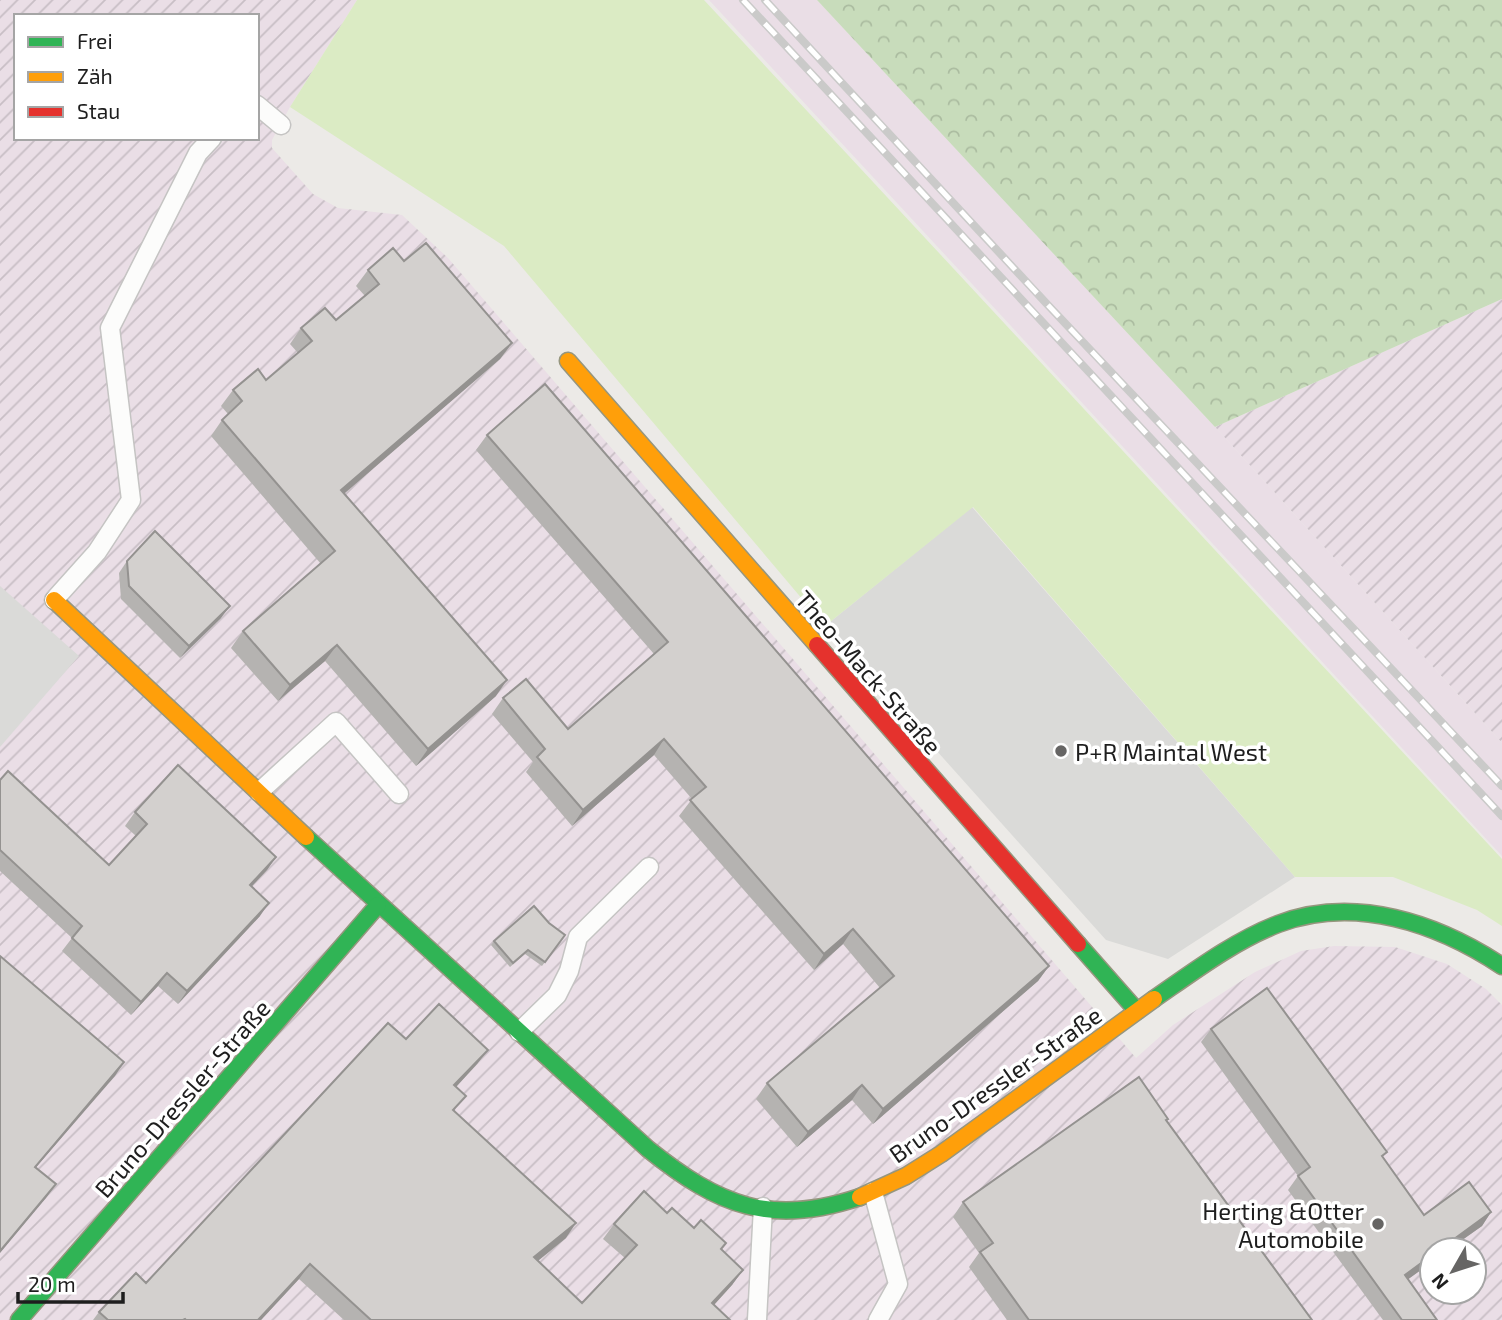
<svg xmlns="http://www.w3.org/2000/svg" width="1502" height="1320" font-family="'Exo 2',sans-serif">
<style>
.industrial{fill:url(#industrial-furrows);fill-rule:evenodd}
.religious{fill:#dadad8}
.railway{fill:#eadee6}
.grass{fill:#dbebc4}
.forest{fill:url(#forest-crowns)}
.lines{fill:none;stroke-linecap:round;stroke-linejoin:round}
.lane-casing{stroke:#c5c4c3;stroke-width:21}
.fast-casing{stroke:#96967e;stroke-width:19}
.slow-casing{stroke:#96967e;stroke-width:19}
.jam-casing{stroke:#96967e;stroke-width:19}
.lane{stroke:#fcfcfb;stroke-width:18}
.fast{stroke:#30b455;stroke-width:16}
.slow{stroke:#ff9f0a;stroke-width:16}
.jam{stroke:#e5322d;stroke-width:16}
.rail-casing{stroke:#cacac9;stroke-width:8}
.rail{stroke:#fff;stroke-width:5;stroke-dasharray:16;stroke-linecap:butt}
.wall{fill:#b5b3b1}
.shaded-wall{fill:#949290}
.building{fill:#d3d0ce;stroke:#949290;stroke-width:2}
.poi-dot{fill:#666564;stroke:#fff;stroke-width:2.5}
.labels{text-anchor:middle;dominant-baseline:central;stroke-width:7;stroke-linejoin:round;paint-order:stroke}
.street-label{font-size:24px;fill:#1e1e1e;stroke:#fff}
.poi-label{font-size:24px;fill:#1e1e1e;stroke:#fff;text-anchor:start}
</style>
<defs>
<pattern id="industrial-furrows" width="10" height="10" patternUnits="userSpaceOnUse" patternTransform="scale(1.75)"><rect width="10" height="10" fill="#eadee6"/><path d="M-1 1l2-2M0 10L10 0M9 11l2-2" fill="none" stroke="#c8bec5"/></pattern>
<pattern id="forest-crowns" width="20" height="18" patternUnits="userSpaceOnUse" patternTransform="scale(1.75)"><rect width="20" height="18" fill="#c8dcbb"/><path d="M2 6a3 3 0 1 1 6 0M12 15a3 3 0 1 1 6 0" fill="none" stroke="#abbca0"/></pattern>
</defs>
<rect width="100%" height="100%" fill="#eceae7"/>
<g class="industrial">
<path d="M0 0H357L290 107 272 140V148L313 194 338 208 402 215 448 258 1136 1058 1173 1025 1255 972 1301 951 1334 946 1395 947 1447 964 1486 989 1502 1005V1320H0ZM16 16H257V138H16ZM1432 1250H1474V1292H1432Z"/>
<path d="M1502 299V743L1215 427Z"/>
</g>
<g class="religious">
<path d="M972 507 1295 877 1168 959 1106 940 825 626Z"/>
<path d="M0 586 79 656 0 747Z"/>
</g>
<path class="railway" d="M709 0H817L1215 427 1502 743V856Z"/>
<path class="grass" d="M357 0H704L1502 859V926L1477 910 1393 877H1295L973 507 825 626 504 246 290 107Z"/>
<path class="forest" d="M817 0H1502V299L1215 427Z"/>
<g class="lines">
<defs>
<g id="lane">
<path d="M257 105 281 125"/>
<path d="M54 600 97 552 131 500 110 328 198 153 212 138"/>
<path d="M259 792 336 722 399 794"/>
<path d="M519 1032 557 995 569 971 578 937 649 867"/>
<path d="M873 1192 898 1284 878 1320"/>
<path d="M757 1320 763 1207"/>
</g>
<g id="fast">
<path d="M306 837 648 1149C719 1206 771 1227 860 1197"/>
<path d="M1078 944 1137 1011"/>
<path d="M1154 999C1193 972 1234 941 1278 924 1355 895 1437 923 1502 966"/>
<path d="M19 1320 378 905"/>
</g>
<g id="slow">
<path d="M568 361 817 645"/>
<path d="M54 600 306 837"/>
<path d="M860 1197 906 1176 941 1154 1154 999"/>
</g>
<path id="jam" d="M817 645 1078 944"/>
</defs>
<use href="#lane" class="lane-casing"/>
<use href="#fast" class="fast-casing"/>
<use href="#slow" class="slow-casing"/>
<use href="#jam" class="jam-casing"/>
<use href="#lane" class="lane"/>
<use href="#fast" class="fast"/>
<use href="#slow" class="slow"/>
<use href="#jam" class="jam"/>
<defs>
<g id="rail">
<path d="M743 0 1502 816"/>
<path d="M765 0 1046 303 1502 786"/>
</g>
</defs>
<use href="#rail" class="rail-casing"/>
<use href="#rail" class="rail"/>
</g>
<g class="wall">
<path d="M404 261 512 343 500 359 344 493 496 696 416 766 325 661 278 701 231 648 243 631 321 564 211 436 222 420 228 414 221 406 233 390 266 380 298 353 290 344 301 328 336 320 365 296 356 286 368 270Z"/>
<path d="M487 435 1049 966 1038 981 873 1124 852 1100 797 1147 756 1099 767 1083 880 988 843 944 814 970 679 816 692 799 654 755 572 826 526 772 533 762 492 714 503 698 568 729 654 654 476 450Z"/>
<path d="M127 561 221 618 180 658 121 599 119 573Z"/>
<path d="M0 780 109 865 136 836 125 826 135 812 276 857 267 870 251 887 260 916 178 1004 158 986 131 1015 62 951 72 938 0 871Z"/>
<path d="M549 923 565 935 542 966 525 954 510 967 491 945 494 941Z"/>
<path d="M1211 1029 1383 1157 1424 1215 1491 1212 1482 1226 1448 1250H1432V1262L1408 1279 1437 1320H1383L1288 1190 1298 1176 1201 1042Z"/>
<path d="M406 1039 488 1050 477 1064 456 1087 455 1112 566 1238 538 1261 582 1303 625 1258 603 1239 614 1224 667 1213 694 1228 722 1250 743 1270 732 1285 714 1305 730 1320H344L299 1279 261 1320H93L99 1312 146 1283Z"/>
<path d="M1167 1121 1312 1320H1007L969 1267 979 1253 953 1217 963 1202Z"/>
</g>
<g class="shaded-wall">
<path d="M512 343 500 359 330 506 341 490Z"/>
<path d="M230 606 221 618 180 658 189 646Z"/>
<path d="M337 645 325 661 278 701 290 685Z"/>
<path d="M507 680 496 696 416 766 428 749Z"/>
<path d="M664 739 654 755 572 826 583 810Z"/>
<path d="M276 857 267 870 241 898 250 885Z"/>
<path d="M269 903 260 916 178 1004 187 991Z"/>
<path d="M853 929 843 944 814 970 824 954Z"/>
<path d="M1049 966 1038 981 873 1124 883 1109Z"/>
<path d="M167 973 158 986 131 1015 141 1002Z"/>
<path d="M488 1050 477 1064 444 1100 454 1085Z"/>
<path d="M124 1062 115 1076 25 1180 35 1167Z"/>
<path d="M862 1085 852 1100 797 1147 808 1132Z"/>
<path d="M56 1184 46 1198 0 1253V1251Z"/>
<path d="M1491 1212 1482 1226 1448 1250H1439Z"/>
<path d="M576 1223 566 1238 524 1272 534 1257Z"/>
<path d="M1432 1255V1262L1396 1288 1405 1275Z"/>
<path d="M310 1264 299 1279 261 1320H258Z"/>
<path d="M743 1270 732 1285 702 1318 712 1303Z"/>
</g>
<g class="building">
<path d="M426 243 512 343 341 490 507 680 428 749 337 645 290 685 243 631 335 551 222 420 242 401 233 390 258 369 266 380 312 341 301 328 325 308 336 320 379 284 368 270 393 248 404 261Z"/>
<path d="M545 384 1049 966 883 1109 862 1085 808 1132 767 1083 894 976 853 929 824 954 690 800 706 787 664 739 583 810 537 757 545 749 503 698 526 679 568 729 668 642 487 435Z"/>
<path d="M155 531 230 606 189 646 129 586 127 561Z"/>
<path d="M178 765 276 857 250 885 269 903 187 991 167 973 141 1002 72 938 82 926 0 850V780L8 771 109 865 147 824 135 812Z"/>
<path d="M534 906 549 923 565 935 545 962 528 950 513 963 494 941Z"/>
<path d="M0 956 124 1062 35 1167 56 1184 0 1251Z"/>
<path d="M1267 988 1387 1152 1382 1156 1424 1215 1469 1182 1491 1212 1439 1250H1432V1255L1405 1275 1437 1320H1402L1298 1176 1310 1167 1211 1029Z"/>
<path d="M439 1004 488 1050 454 1085 466 1096 453 1110 576 1223 534 1257 582 1303 637 1245 614 1224 644 1191 667 1213 672 1208 694 1228 701 1220 726 1243 721 1249 743 1270 712 1303 730 1320H371L310 1264 258 1320H186L185 1319 183 1320H108L99 1312 136 1273 146 1283 388 1023 406 1039Z"/>
<path d="M1139 1077 1168 1119 1166 1120 1312 1320H1029L980 1252 993 1243 963 1202Z"/>
</g>
<g class="poi-dot">
<circle cx="1061" cy="751" r="7"/>
<circle cx="1378" cy="1224" r="7"/>
</g>
<g class="labels">
<g class="street-label">
<text transform="translate(869 672) rotate(49)">Theo-Mack-Straße</text>
<text transform="translate(995 1084) rotate(-35)">Bruno-Dressler-Straße</text>
<text transform="translate(182 1098) rotate(-49)">Bruno-Dressler-Straße</text>
</g>
<g class="poi-label">
<text x="1075" y="751">P+R Maintal West</text>
<text x="1364" y="1210" text-anchor="end">Herting &amp;Otter<tspan x="1364" dy="28">Automobile</tspan></text>
</g>
</g>
<rect x="14" y="14" width="245" height="126" fill="#ffffff" stroke="#a5a5a5" stroke-width="2"/>
<rect x="28" y="37" width="35" height="10" fill="#30b455" stroke="#a5a5a5" stroke-width="2"/>
<text x="77" y="49" font-size="21" fill="#1e1e1e">Frei</text>
<rect x="28" y="72" width="35" height="10" fill="#ff9f0a" stroke="#a5a5a5" stroke-width="2"/>
<text x="77" y="84" font-size="21" fill="#1e1e1e">Zäh</text>
<rect x="28" y="107" width="35" height="10" fill="#e5322d" stroke="#a5a5a5" stroke-width="2"/>
<text x="77" y="119" font-size="21" fill="#1e1e1e">Stau</text>
<g transform="translate(1453 1271) rotate(231)"><circle r="33" fill="#ffffff" stroke="#a5a5a5" stroke-width="2"/>
<path d="M0-5L12 26L0 18L-12 26Z" fill="#666564"/>
<text y="-10" font-size="19" font-weight="bold" text-anchor="middle" fill="#1e1e1e">N</text>
</g>
<path d="M18 1292v10h105v-10" fill="none" stroke="#1e1e1e" stroke-width="3.5"/>
<text x="28" y="1292" font-size="21" fill="#1e1e1e" stroke="#ffffff" stroke-width="5" paint-order="stroke">20 m</text>
</svg>
